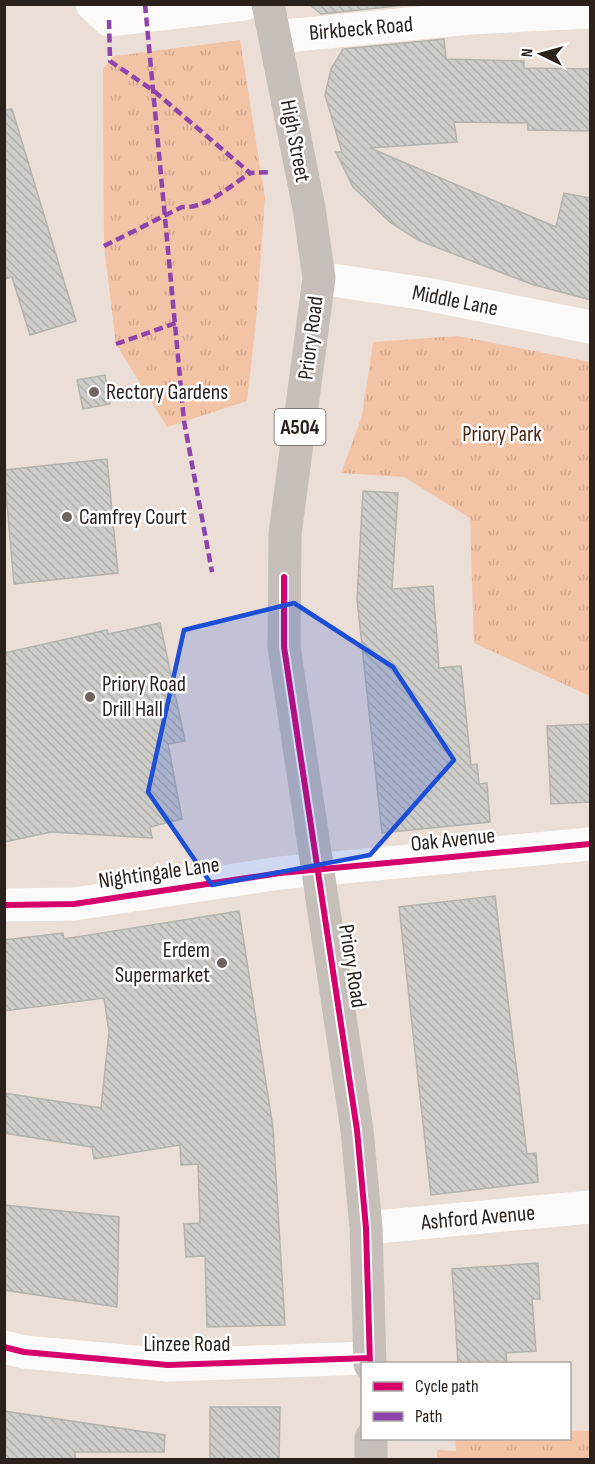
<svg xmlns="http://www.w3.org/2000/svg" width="595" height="1464" font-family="'Sofia Sans Condensed',sans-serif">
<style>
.grass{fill:url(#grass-tufts)}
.building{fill:url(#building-back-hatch);stroke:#b3b3ae;stroke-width:1.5}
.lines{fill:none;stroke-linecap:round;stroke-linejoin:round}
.minor{stroke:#fcfaf9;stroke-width:33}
.tertiary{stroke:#fcfaf9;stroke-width:33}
.primary{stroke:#c6beb9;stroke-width:33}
.quiet{stroke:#8e44ad;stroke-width:4.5;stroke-dasharray:9 4.5;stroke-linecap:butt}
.cycleway-casing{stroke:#fff;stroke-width:10}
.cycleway{stroke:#d6006c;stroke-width:6}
.marked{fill:#1d4ed8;fill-opacity:0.2;stroke:#1d4ed8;stroke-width:4.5;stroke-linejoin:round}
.poi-dot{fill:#6e635d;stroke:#fff;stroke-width:2}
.labels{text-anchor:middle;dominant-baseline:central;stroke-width:5;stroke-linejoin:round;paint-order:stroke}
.shield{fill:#fff;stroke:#6a6460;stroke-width:1.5}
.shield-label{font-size:21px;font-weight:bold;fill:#2a211c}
.street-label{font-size:22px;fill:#2a211c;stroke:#fff}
.poi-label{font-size:22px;fill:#2a211c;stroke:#fff;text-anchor:start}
.park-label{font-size:22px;fill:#482814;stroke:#fff}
</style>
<defs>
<pattern id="grass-tufts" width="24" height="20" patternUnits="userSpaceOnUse" patternTransform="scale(1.5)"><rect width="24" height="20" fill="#f3c3a6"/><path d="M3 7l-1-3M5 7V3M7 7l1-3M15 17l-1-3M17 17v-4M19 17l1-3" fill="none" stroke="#d0a78e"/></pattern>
<pattern id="building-back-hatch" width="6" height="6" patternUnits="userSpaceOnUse" patternTransform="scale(1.5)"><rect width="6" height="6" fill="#cdccc8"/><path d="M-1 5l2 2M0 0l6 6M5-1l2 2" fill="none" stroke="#b0afab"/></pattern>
</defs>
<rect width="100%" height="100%" fill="#ebded6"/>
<g class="grass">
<path d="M240 40 265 198 256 321 247 401 167 427 116 344 104 246 103 69 114 56Z"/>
<path d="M458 336 590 362V696L474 643 470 518 404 477 341 473 362 416 373 342Z"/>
<path d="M570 1431H590V1459H437V1450L456 1451 455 1439 570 1438Z"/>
</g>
<g class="building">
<path d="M309 4H415L321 14Z"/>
<path d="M444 39 446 59 524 61V68L591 69V131L528 130V123L454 122 457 142 370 148 556 227 564 193 591 198V300L531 284 418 240 391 223 353 187 336 152H342L325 95 331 69 343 49Z"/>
<path d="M12 109 76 321 30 335 12 277 4 279V110Z"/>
<path d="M105 375 110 404 83 409 77 380Z"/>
<path d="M107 459 118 573 14 584 4 470Z"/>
<path d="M363 491 398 493 392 589 433 586 439 668 461 666 471 765 477 764 479 784 487 783 490 822 382 833 357 599Z"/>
<path d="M160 623 185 741 168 744 182 819 150 827 152 838 51 832 4 842V653L107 630 108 634Z"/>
<path d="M591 724V802L551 804 547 726Z"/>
<path d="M495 896 527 1154 536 1153 538 1182 431 1195 399 907Z"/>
<path d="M239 911 273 1128 285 1325 207 1327 205 1256 186 1257 184 1224 200 1223 198 1164 181 1165 180 1145 94 1159 92 1147 4 1133V1093L101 1108 109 1032 104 998 4 1011V940L63 933 64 939Z"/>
<path d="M4 1205 119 1217 117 1307 4 1290Z"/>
<path d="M538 1263 540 1299H532L536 1351 506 1353 507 1364H458L452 1269Z"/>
<path d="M210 1407H280L279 1460H210Z"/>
<path d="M4 1411 165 1435 164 1452H75V1460H4Z"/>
</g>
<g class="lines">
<g class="minor">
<path d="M92 4 109 20 244 4"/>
<path d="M275 37 470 18 590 12"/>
<path d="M4 905 74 904 280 873 590 844"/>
<path d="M366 1228 590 1207"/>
<path d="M4 1347 24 1352 168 1365 369 1358"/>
</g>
<path class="tertiary" d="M319 278 426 294 590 327"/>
<g class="primary">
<path d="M268 4 309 208 319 278 285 534 284 647 357 1130 366 1228 370 1364"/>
<path d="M371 1460V1438"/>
</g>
<g class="quiet">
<path d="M145 4 184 421 212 572"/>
<path d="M109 20 110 61 154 91 250 173 271 172"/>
<path d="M104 246 182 207C206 209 230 186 250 173"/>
<path d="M116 344 176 323"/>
</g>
<defs>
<g id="cycleway">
<path d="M284 577V647L357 1130 366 1228 370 1364"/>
<path d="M4 905 74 904 280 873 590 844"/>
<path d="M4 1347 24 1352 168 1365 369 1358"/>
</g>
</defs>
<use href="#cycleway" class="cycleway-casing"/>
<use href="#cycleway" class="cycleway"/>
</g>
<path class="marked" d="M294 603 393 667 454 760 370 855 212 885 148 792 184 630Z"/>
<g class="poi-dot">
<circle cx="94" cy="392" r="6"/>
<circle cx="67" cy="517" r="6"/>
<circle cx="90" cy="697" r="6"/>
<circle cx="222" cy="963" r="6"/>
</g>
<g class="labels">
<rect class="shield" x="274.5" y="409" width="51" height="36" rx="4.5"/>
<g class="shield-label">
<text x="300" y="427">A504</text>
</g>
<g class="street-label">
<text transform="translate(361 29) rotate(-5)">Birkbeck Road</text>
<text transform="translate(295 141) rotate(79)">High Street</text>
<text transform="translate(455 301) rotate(11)">Middle Lane</text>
<text transform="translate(311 338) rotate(-83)">Priory Road</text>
<text transform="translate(453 840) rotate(-6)">Oak Avenue</text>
<text transform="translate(159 873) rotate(-8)">Nightingale Lane</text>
<text transform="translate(352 966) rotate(81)">Priory Road</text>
<text transform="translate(478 1218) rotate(-5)">Ashford Avenue</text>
<text x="187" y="1344">Linzee Road</text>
</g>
<g class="poi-label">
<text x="106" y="392">Rectory Gardens</text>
<text x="79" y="517">Camfrey Court</text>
<text x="102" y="684">Priory Road<tspan x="102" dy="25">Drill Hall</tspan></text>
<text x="210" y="950" text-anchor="end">Erdem<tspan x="210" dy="25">Supermarket</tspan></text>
</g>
<g class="park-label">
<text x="502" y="434">Priory Park</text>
</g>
</g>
<rect width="595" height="1464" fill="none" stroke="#2a211c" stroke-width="12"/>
<rect x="361" y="1362" width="210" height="78" fill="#ffffff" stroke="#aaa6a4" stroke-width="1.5"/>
<rect x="373" y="1382" width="30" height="9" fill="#d6006c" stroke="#aaa6a4" stroke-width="1.5"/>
<text x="415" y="1392" font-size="18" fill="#2a211c">Cycle path</text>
<rect x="373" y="1412" width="30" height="9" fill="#8e44ad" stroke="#aaa6a4" stroke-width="1.5"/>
<text x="415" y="1422" font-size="18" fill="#2a211c">Path</text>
<g transform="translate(541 54) rotate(275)" stroke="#ffffff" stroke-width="4.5" paint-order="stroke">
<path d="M0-4.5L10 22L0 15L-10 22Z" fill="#2a211c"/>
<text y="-9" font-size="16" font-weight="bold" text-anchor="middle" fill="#2a211c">N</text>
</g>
</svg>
